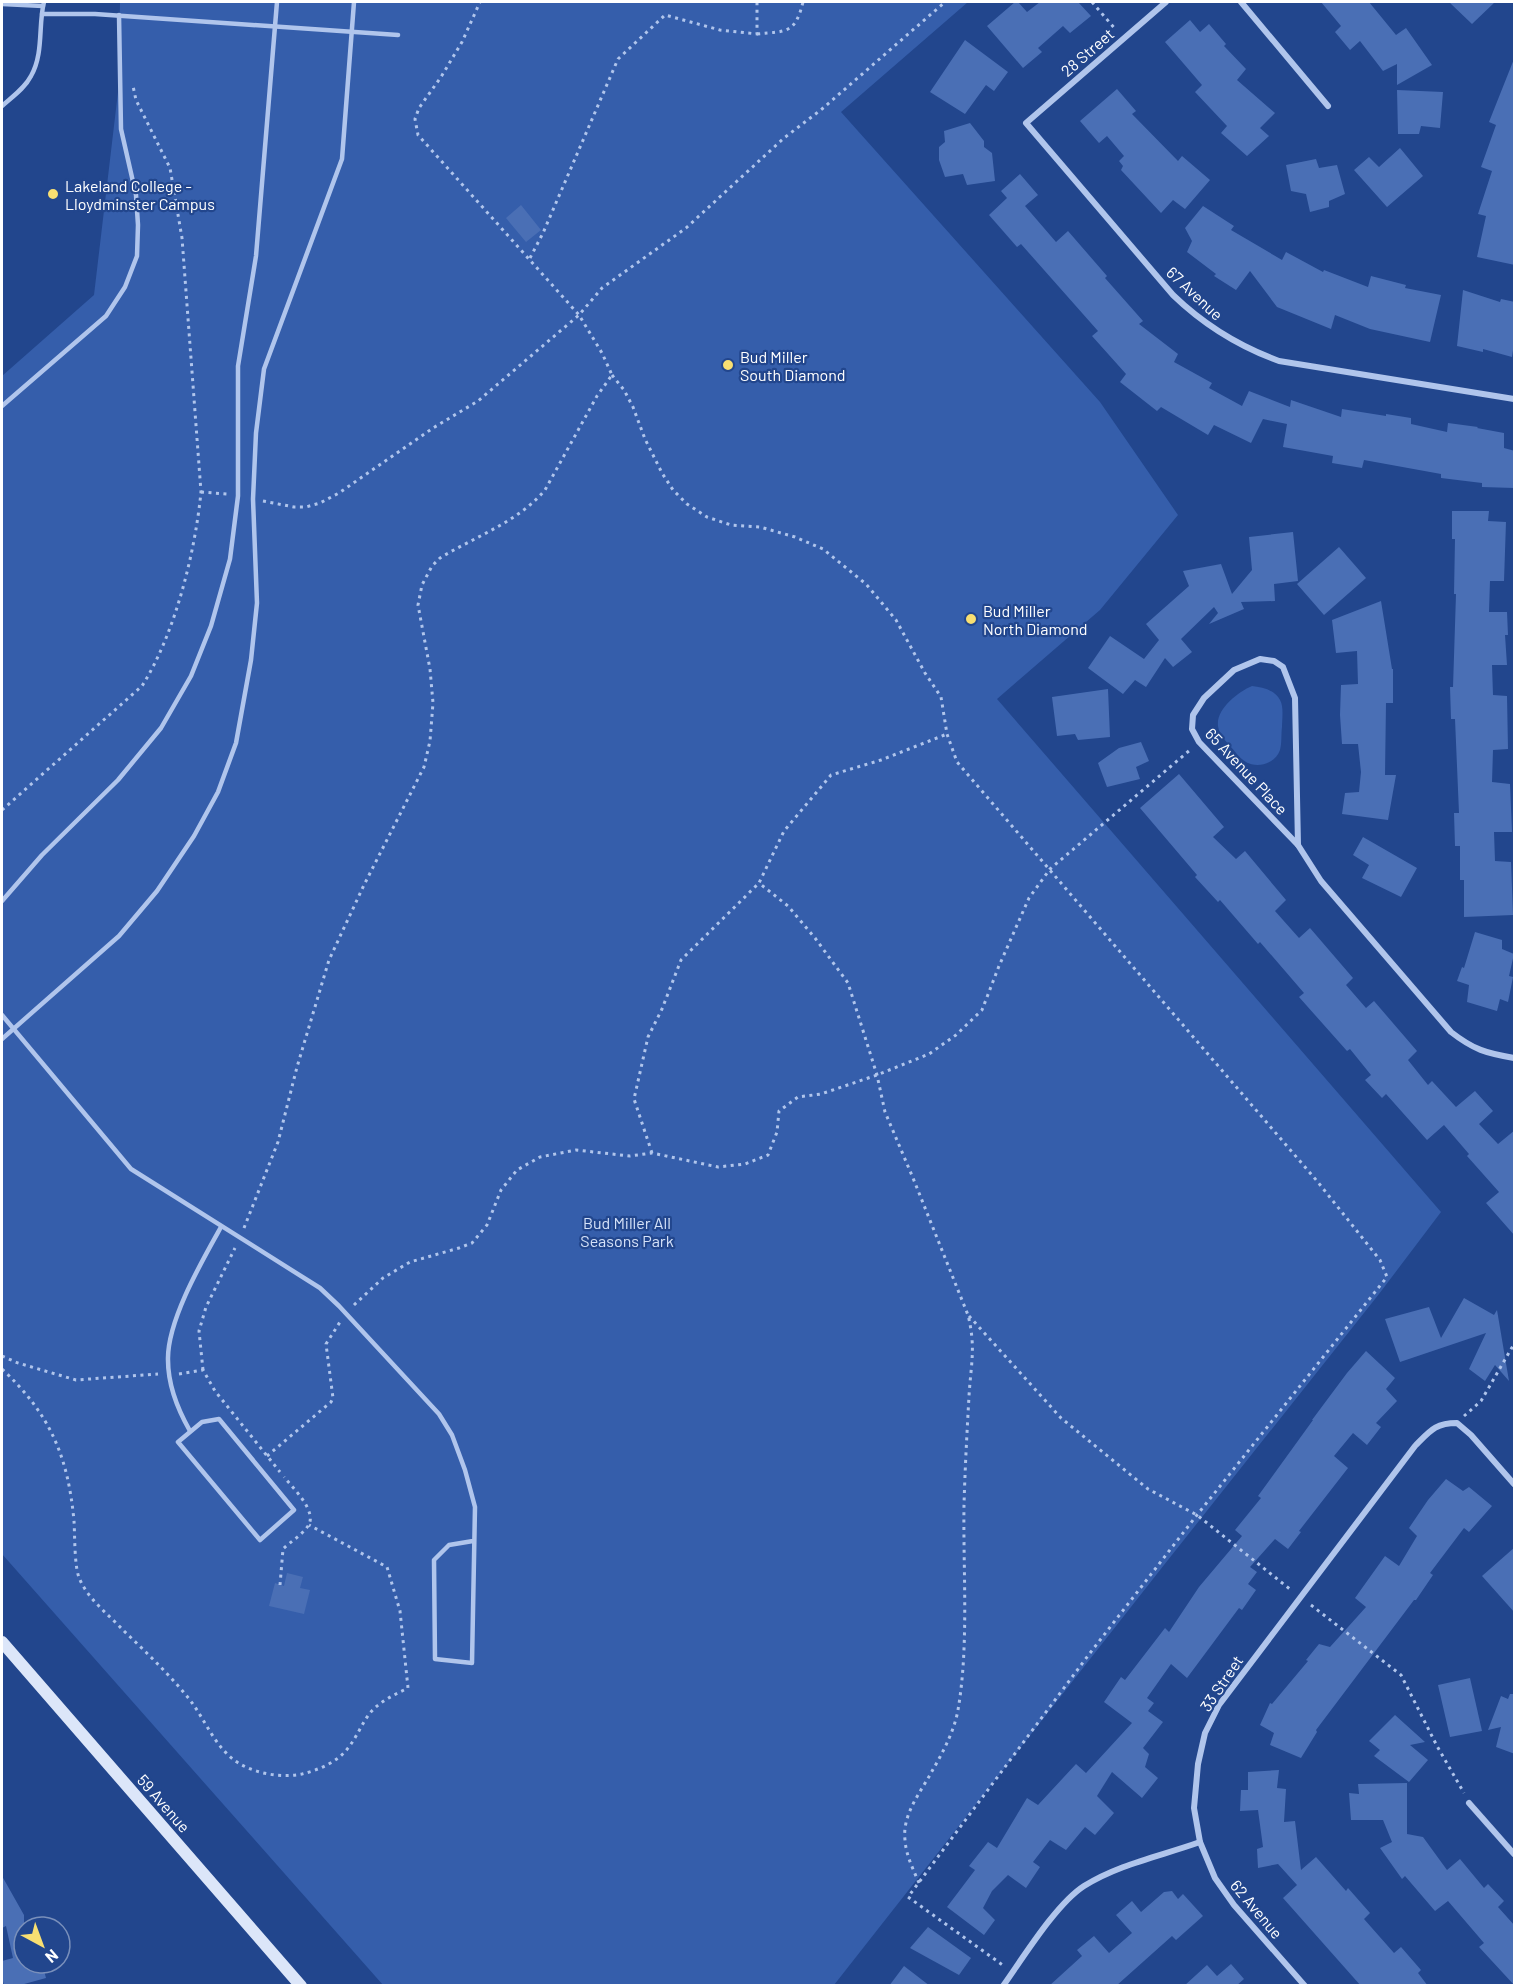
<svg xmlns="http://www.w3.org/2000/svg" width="1516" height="1987" font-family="Barlow,sans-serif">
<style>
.green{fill:#355eab}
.building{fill:#4a6fb5}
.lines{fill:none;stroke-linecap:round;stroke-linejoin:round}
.path{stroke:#b0c5ec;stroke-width:3;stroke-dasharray:3 4.5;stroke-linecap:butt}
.service{stroke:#b0c5ec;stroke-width:4.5}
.minor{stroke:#b0c5ec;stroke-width:6}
.secondary{stroke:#dce6f9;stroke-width:12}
.poi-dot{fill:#f8df72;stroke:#22468d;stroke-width:2}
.labels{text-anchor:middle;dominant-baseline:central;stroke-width:4.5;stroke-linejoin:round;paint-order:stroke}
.street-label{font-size:16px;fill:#fff;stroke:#22468d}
.poi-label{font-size:16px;fill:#fff;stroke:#22468d;text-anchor:start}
.park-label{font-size:16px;fill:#d5e2f9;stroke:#22468d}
</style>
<rect width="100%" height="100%" fill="#22468d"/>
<g class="green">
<path d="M102 2H968L841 112 1100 402 1178 515 1100 610 997 699 1441 1212 1379 1294 1164 1565 834 1985H383L2 1554V376L94 295 118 92 120 3Z"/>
<path d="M1252 686C1262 687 1275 690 1280 700 1284 707 1282 719 1282 727 1281 734 1282 743 1280 750 1276 763 1258 769 1246 762 1239 758 1235 751 1230 746 1225 740 1219 734 1218 726 1216 709 1238 692 1252 686Z"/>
</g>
<g class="building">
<path d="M1015 2H1018L1027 12 1040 2H1078L1091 16 1070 33 1063 26 1038 48 1042 52 1023 68 987 26Z"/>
<path d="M1321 2H1369L1396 35 1406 28 1432 65 1397 85V64L1383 71 1360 41 1350 50 1335 32 1341 26Z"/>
<path d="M1449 2H1495L1472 24Z"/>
<path d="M1190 20 1200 32 1209 24 1226 44 1224 46 1246 69 1237 80 1275 113 1260 128 1269 136 1247 156 1221 133 1227 126 1195 92 1202 85 1165 42Z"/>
<path d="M965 40 1008 72 994 91 986 85 965 114 930 92Z"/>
<path d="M1514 59H1515V265L1477 257 1486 216 1478 214 1492 171 1481 167 1496 125 1489 122Z"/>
<path d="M1117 89 1136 111 1132 114 1178 161 1182 156 1210 180 1185 209 1173 200 1161 213 1121 170 1123 166 1119 161 1124 156 1107 136 1099 143 1080 121Z"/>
<path d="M1397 90 1443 92 1440 128 1421 126 1419 134H1398Z"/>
<path d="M970 123 984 141V147L992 153 995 181 967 185 963 174 945 177 939 160V147L945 142 944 131Z"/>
<path d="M1400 148 1423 176 1387 207 1354 170 1369 157 1379 167Z"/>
<path d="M1316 159 1319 168 1337 165 1345 194 1329 201V207L1310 212 1306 194 1291 191 1286 165Z"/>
<path d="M1020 174 1038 195 1025 206 1056 242 1068 231 1107 276 1105 278 1143 321 1139 324 1178 354 1174 362 1212 383 1209 388 1242 406 1249 391 1290 407 1291 400 1341 417 1342 409 1386 416V414L1411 418V424L1447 432 1448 423 1478 427 1477 428 1504 433V448L1515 451 1514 488 1482 487V483L1441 478V474L1364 460 1362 468 1332 463 1333 456 1283 447 1287 424 1263 419 1251 443 1214 425 1208 435 1161 407 1157 411 1120 382 1126 374 1092 336 1098 331 1021 244 1017 247 989 215 1007 198 1001 191Z"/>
<path d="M521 205 541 230 526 242 506 218Z"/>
<path d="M1203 206 1234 226 1231 230 1282 260 1286 252 1323 272 1324 270 1368 287 1371 276 1406 285 1405 288 1441 295 1430 342 1370 329 1335 315 1331 329 1277 307 1250 271 1236 290 1214 276 1216 274 1187 252 1192 241 1185 228Z"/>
<path d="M1463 290 1500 302 1501 299 1515 302V336L1512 357 1483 349V352L1457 346Z"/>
<path d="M1452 511H1489L1488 521 1506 522 1504 581H1490L1489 612H1507L1508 635H1505L1507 665H1492L1493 695 1507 696 1508 749 1493 750 1492 782 1510 784 1512 832H1494L1495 861 1511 862 1513 915 1464 917V880H1460V846H1455L1454 813H1459L1455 719H1451L1450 687H1453L1456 594H1454L1455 539H1452Z"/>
<path d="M1293 532 1298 581 1274 584 1275 601 1241 602 1244 609 1209 624 1218 613 1214 607 1181 639 1192 652 1173 667 1165 658 1146 687 1135 680 1123 694 1088 668 1110 636 1144 659 1159 640 1146 624 1189 586 1183 571 1221 564 1232 594 1252 570 1249 537Z"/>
<path d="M1339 547 1366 578 1324 615 1297 584Z"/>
<path d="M1381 601 1392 669H1393V703H1386L1385 775H1396L1388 820 1342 814 1345 793 1359 792 1361 772 1358 744H1342L1340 715 1341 685 1358 684 1357 651 1336 653 1332 620Z"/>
<path d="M1108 689 1110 737 1078 740 1075 734 1057 736 1052 697Z"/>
<path d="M1141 742 1149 761 1136 767 1140 779 1107 787 1098 763 1119 748Z"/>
<path d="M1179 774 1224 827 1213 837 1236 859 1245 851 1286 900 1275 911 1299 938 1310 928 1353 978 1346 985 1366 1008 1374 1001 1417 1051 1408 1060 1428 1085 1432 1081 1456 1107 1475 1091 1493 1111 1479 1124 1498 1144 1515 1130V1236L1486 1203 1499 1192 1467 1156 1469 1154 1444 1125 1427 1140 1386 1094 1382 1098 1365 1080 1371 1075 1350 1049 1347 1051 1299 997 1304 993 1260 942 1258 944 1220 900 1218 902 1195 877 1197 875 1140 808Z"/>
<path d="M1363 837 1417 868 1401 897 1362 878 1369 865 1353 855Z"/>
<path d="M1475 932 1502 940V949L1514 954 1509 976 1513 977 1508 1002 1500 999 1497 1011 1467 1002 1469 985 1457 981 1462 967 1464 968Z"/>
<path d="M1464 1298 1494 1315 1497 1310 1509 1381 1495 1365 1485 1381 1469 1369 1486 1333 1400 1362 1385 1319 1429 1307 1441 1338Z"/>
<path d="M1366 1351 1395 1378 1386 1389 1397 1401 1376 1423 1381 1427 1367 1445 1353 1433 1334 1456 1348 1468 1299 1531 1301 1532 1288 1549 1275 1539 1250 1567 1257 1572 1248 1584 1256 1590 1242 1610 1239 1608 1187 1678 1171 1664 1147 1698 1154 1703 1148 1711 1163 1722 1143 1748 1149 1754 1145 1767 1158 1778 1142 1798 1112 1772 1097 1796 1114 1813 1095 1835 1085 1827 1066 1850 1050 1840 1033 1862 1040 1867 1026 1888 1008 1875 992 1891 983 1908 995 1920 984 1935 947 1907 975 1870 969 1866 988 1842 997 1848 1027 1798 1038 1805 1076 1764 1086 1773 1132 1723 1104 1702 1121 1677 1125 1680 1165 1628 1169 1632 1199 1587 1242 1536 1235 1530 1261 1498 1258 1496 1313 1420H1312L1347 1373Z"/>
<path d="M1446 1479 1463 1491 1469 1487 1492 1506 1469 1532 1464 1528 1430 1573 1433 1575 1416 1600H1414L1316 1730 1317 1732 1301 1758 1270 1745 1274 1733 1260 1725 1270 1703 1272 1704 1308 1661 1306 1660 1319 1644 1330 1647 1366 1607 1355 1598 1385 1556 1399 1566 1417 1536 1409 1528 1428 1500Z"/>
<path d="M1515 1547V1613L1482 1576Z"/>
<path d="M287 1573 303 1577 300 1588 310 1590 304 1614 269 1606 275 1583 284 1586Z"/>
<path d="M1470 1678 1482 1731 1450 1737 1438 1685Z"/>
<path d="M1510 1694H1515V1754L1496 1747 1501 1727 1488 1730 1501 1696 1508 1699Z"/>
<path d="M1395 1715 1425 1742 1410 1745 1428 1760 1409 1782 1374 1756 1380 1750 1369 1741Z"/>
<path d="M1279 1770 1277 1788 1286 1789 1284 1822 1295 1821 1301 1870 1316 1857 1346 1891 1348 1888 1370 1913 1364 1919 1394 1953 1401 1947 1421 1970 1418 1973 1428 1986H1361L1283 1898 1297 1885 1278 1864 1258 1868 1257 1849 1263 1847 1258 1810 1240 1811 1241 1790H1248V1772Z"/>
<path d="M1407 1783V1834L1423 1837 1447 1870 1460 1859 1484 1888 1488 1884 1504 1901 1498 1907 1515 1926V1986L1479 1947 1484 1943 1448 1901 1435 1911 1405 1876 1402 1879 1380 1848 1392 1842 1383 1820H1351L1349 1793 1359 1794 1358 1784Z"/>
<path d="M2 1876 24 1915V1963H42L46 1978 17 1986H4L2 1976V1961L13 1958 6 1926 2 1928Z"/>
<path d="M1172 1891 1178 1899 1183 1894 1203 1916 1176 1940 1172 1936 1116 1986H1049L1082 1956 1077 1950 1094 1936 1109 1953 1132 1933 1116 1915 1132 1901 1141 1912 1164 1892Z"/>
<path d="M928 1927 971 1958 959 1975 910 1948Z"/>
<path d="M1231 1964 1244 1979 1236 1986H1184L1207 1965 1217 1976Z"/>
<path d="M904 1966 930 1986H889Z"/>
</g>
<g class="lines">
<g class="path">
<path d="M1092 2 1116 30"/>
<path d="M757 34C787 31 795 34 803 2"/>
<path d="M530 258 543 233 618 59 665 15 720 30 757 34V2"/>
<path d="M612 375 624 390 633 407 645 439 662 473 673 490 687 504 707 517 731 525 760 527 795 537 823 549 866 584 896 620 925 673 941 697 947 734 957 762 1317 1181 1380 1260 1387 1277 1197 1515 1090 1653 908 1897 1004 1966"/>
<path d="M201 492 227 494"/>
<path d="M263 501 294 507H306L320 503 339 493 433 428 478 401 579 315 602 288 686 228 784 138 822 109 945 2"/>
<path d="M2 810 142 686C175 634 195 553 201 492L182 238 170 168 136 100 133 86"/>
<path d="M652 1153 634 1099 648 1037 662 1009 681 960 759 883"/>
<path d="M244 1228 278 1142 297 1067 329 960 364 885 424 767 430 741 433 703 430 669 418 605 422 585 432 566 440 558C476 536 518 522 545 490L597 396 612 375 602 353 579 315 418 135 415 119 419 108 441 77 462 42 480 2"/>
<path d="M354 1305 383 1278 410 1262 459 1248 472 1243 487 1225 501 1190 517 1170 540 1157 576 1150 630 1156 652 1153 718 1167 745 1164 768 1155 777 1132 779 1111 798 1097 821 1094 877 1075 929 1054 956 1035 982 1010 999 966 1029 898 1050 869 1190 750"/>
<path d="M969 1316 1061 1418 1148 1489 1197 1515 1291 1590"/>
<path d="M2 1356 18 1363 76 1380 158 1374"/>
<path d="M2 1369C50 1414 68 1456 74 1521 75 1535 74 1568 80 1580 89 1600 109 1615 124 1631 147 1653 170 1675 190 1700 206 1721 216 1750 240 1764 258 1774 281 1778 302 1774 318 1770 338 1762 348 1748 357 1737 362 1723 370 1713 380 1701 394 1695 408 1688L400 1611 387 1567 309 1525"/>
<path d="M203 1370 199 1331 206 1307 235 1248"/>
<path d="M179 1374 203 1370 215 1391 280 1472"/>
<path d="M1464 1416 1481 1401 1514 1344"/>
<path d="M267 1456 331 1402 333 1398 326 1344 340 1322"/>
<path d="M280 1585 283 1549C290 1542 302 1535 308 1526 318 1512 293 1488 284 1477"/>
<path d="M1311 1605 1401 1675 1437 1746 1464 1793"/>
<path d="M919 1883C913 1869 906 1855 905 1840 902 1815 920 1793 931 1773 942 1754 954 1732 958 1710 969 1646 963 1571 964 1505 965 1469 967 1432 969 1396 971 1363 976 1348 968 1315L913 1178 885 1112 877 1075 848 983 815 938 788 906 759 883 784 831 831 775 881 760 947 734"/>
</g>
<g class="service">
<path d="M2 4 43 6"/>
<path d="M42 14H95L398 35"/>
<path d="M2 106C12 97 25 88 31 76 44 53 38 25 44 2"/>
<path d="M2 406 106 316 125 287 137 256 138 225 136 195 121 129 119 15"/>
<path d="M2 901 42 855 118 780 161 728 191 676 211 626 230 559 238 496V366L256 256 277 2"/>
<path d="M2 1015 131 1169 320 1288 339 1306 439 1414 452 1435 465 1470 475 1507 472 1663 435 1659 434 1560 449 1545 473 1541"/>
<path d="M2 1039 119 936 157 891 194 836 218 792 236 743 251 660 257 603 253 499 256 433 264 369 342 159 354 2"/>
<path d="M219 1419 294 1510 260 1540 178 1442 202 1422Z"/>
<path d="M190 1431C178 1410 168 1384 168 1360 167 1321 202 1261 221 1227"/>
</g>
<g class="minor">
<path d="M1166 2 1026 123 1173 295C1204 325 1238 346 1279 361L1514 399"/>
<path d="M1241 2 1328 106"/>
<path d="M1260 659 1274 661 1283 667 1295 698 1298 845 1199 742 1192 729 1193 715 1204 698 1234 670Z"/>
<path d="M1298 845 1321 881 1451 1032C1474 1050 1486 1053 1514 1058"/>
<path d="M1469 1803 1514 1854"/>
<path d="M1003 1986C1023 1958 1056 1904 1084 1886 1119 1864 1161 1856 1200 1842"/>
<path d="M1305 1986 1234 1905 1215 1878 1200 1842 1194 1808 1198 1764 1205 1733 1219 1705 1415 1446C1430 1431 1435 1423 1457 1423L1471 1435 1514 1484"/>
</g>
<path class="secondary" d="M2 1642 301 1986"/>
</g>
<g class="poi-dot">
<circle cx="53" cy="194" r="6"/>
<circle cx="728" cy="365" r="6"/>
<circle cx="971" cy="619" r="6"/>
</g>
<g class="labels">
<g class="street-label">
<text transform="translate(1087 52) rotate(-41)">28 Street</text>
<text transform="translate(1195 293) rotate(43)">67 Avenue</text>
<text transform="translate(1247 771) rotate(47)">65 Avenue Place</text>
<text transform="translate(1221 1683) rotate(-56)">33 Street</text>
<text transform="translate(164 1803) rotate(49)">59 Avenue</text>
<text transform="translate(1257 1909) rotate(50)">62 Avenue</text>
</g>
<g class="poi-label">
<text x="65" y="185">Lakeland College -<tspan x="65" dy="18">Lloydminster Campus</tspan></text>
<text x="740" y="356">Bud Miller<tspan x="740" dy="18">South Diamond</tspan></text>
<text x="983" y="610">Bud Miller<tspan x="983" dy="18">North Diamond</tspan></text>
</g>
<g class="park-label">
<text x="627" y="1222">Bud Miller All<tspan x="627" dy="18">Seasons Park</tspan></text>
</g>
</g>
<rect width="1516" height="1987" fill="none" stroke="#ffffff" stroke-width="6"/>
<g transform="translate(42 1945) rotate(139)"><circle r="28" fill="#22468d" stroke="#7a90bb" stroke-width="1.5"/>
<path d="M0-4.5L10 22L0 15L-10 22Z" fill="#f8df72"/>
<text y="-9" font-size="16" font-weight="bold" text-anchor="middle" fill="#ffffff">N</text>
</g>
</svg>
